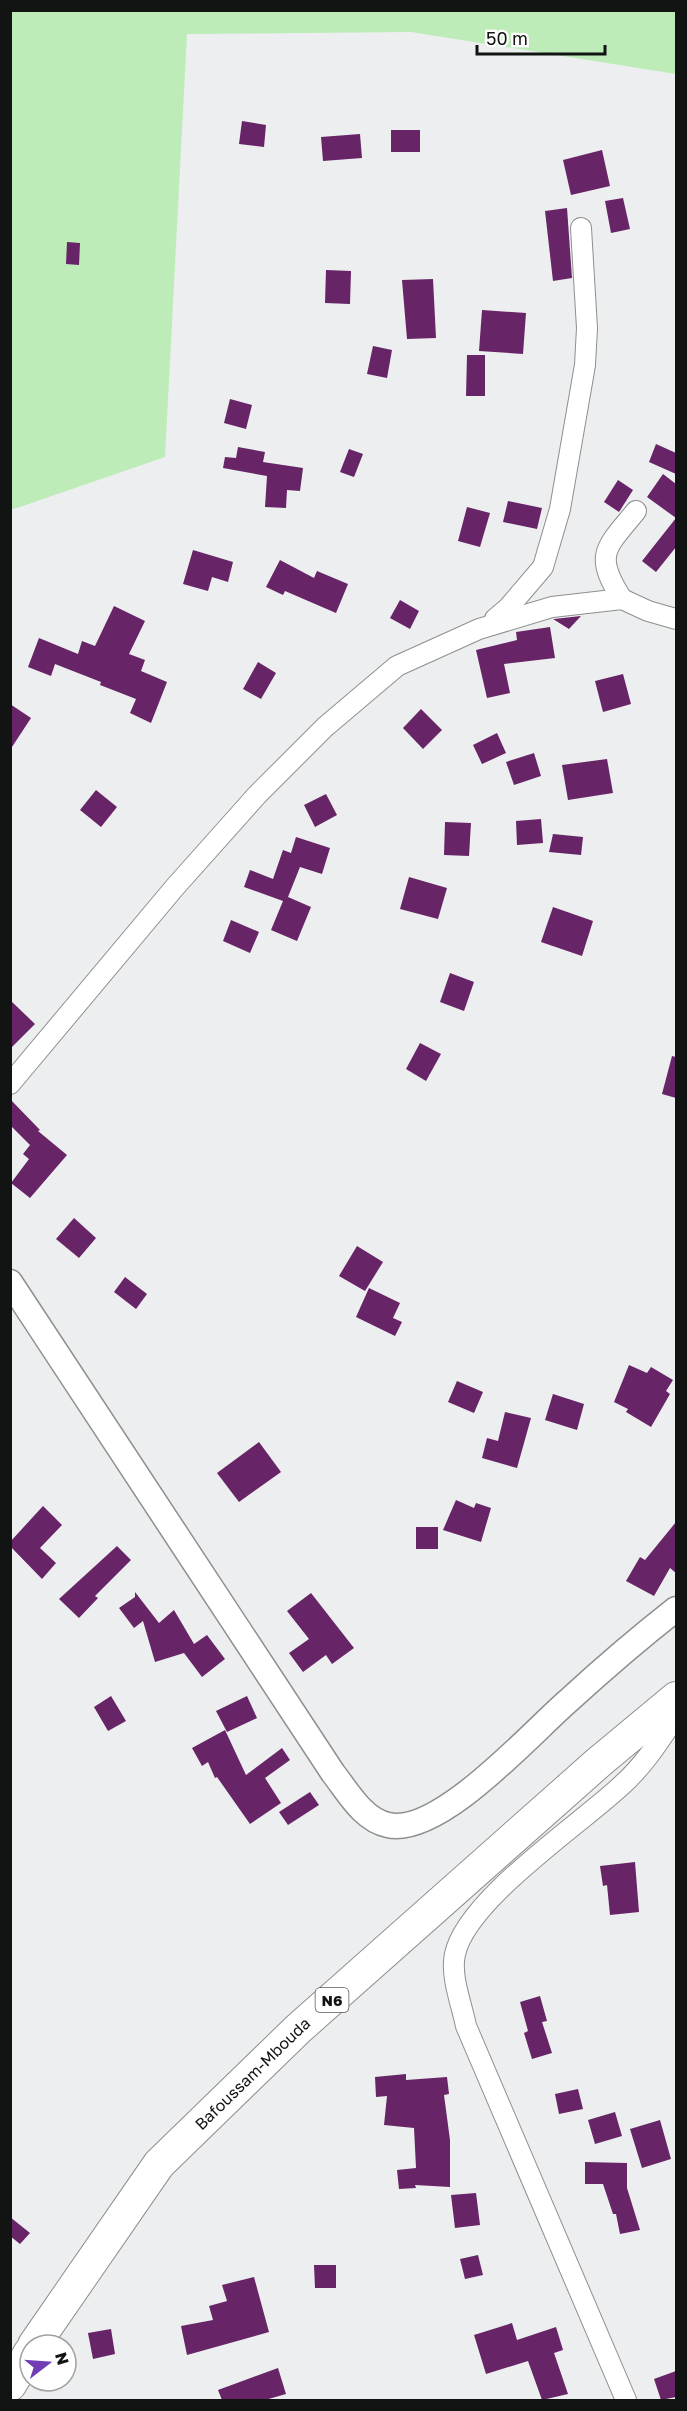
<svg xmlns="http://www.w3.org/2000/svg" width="687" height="2411" font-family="'Golos Text',sans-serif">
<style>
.green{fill:#bdecb9}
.building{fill:#672467}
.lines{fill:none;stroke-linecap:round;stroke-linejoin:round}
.minor-casing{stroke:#8e8f8f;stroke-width:22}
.tertiary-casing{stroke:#8e8f8f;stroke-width:27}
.trunk-casing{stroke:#8e8f8f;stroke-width:34}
.minor{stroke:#fff;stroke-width:20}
.tertiary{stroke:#fff;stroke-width:24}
.trunk{stroke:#fff;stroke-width:32}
.labels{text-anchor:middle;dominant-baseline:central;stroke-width:6;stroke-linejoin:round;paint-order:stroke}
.shield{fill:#fff;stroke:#595a5a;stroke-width:1.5}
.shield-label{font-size:15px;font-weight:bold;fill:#121313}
.street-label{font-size:16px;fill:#121313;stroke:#fff}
</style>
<rect width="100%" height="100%" fill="#edeeef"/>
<path class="green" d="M10 11H676V74L411 32 187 34 165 457 11 510Z"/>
<g class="building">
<path d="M242 121 266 125 264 147 239 144Z"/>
<rect x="391" y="130" width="29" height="22"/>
<path d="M360 134 362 158 323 161 321 137Z"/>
<path d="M602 150 610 186 571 195 563 160Z"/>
<path d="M623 198 630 229 611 233 605 201Z"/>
<path d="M567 208 572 278 553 281 545 211Z"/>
<path d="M67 242 80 243 79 265 66 264Z"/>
<path d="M326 270 351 271 350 304 325 303Z"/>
<path d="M433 279 436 338 407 339 402 280Z"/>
<path d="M482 310 526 313 523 354 479 351Z"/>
<path d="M373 346 392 350 387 378 367 374Z"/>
<path d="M467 355H485V396H466Z"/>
<path d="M230 399 252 405 246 429 224 423Z"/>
<path d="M656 444 676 453V474L649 462Z"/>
<path d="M238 447 265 452 263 462 303 468 300 491 287 490 286 508 265 507 267 476 223 468 225 457 236 458Z"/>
<path d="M349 449 363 454 354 477 340 472Z"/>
<path d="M663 474 676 484V547L656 572 642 561 676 518 647 497Z"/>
<path d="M618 480 633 490 619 512 604 502Z"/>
<path d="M508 501 542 508 537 529 503 522Z"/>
<path d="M467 507 490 513 480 547 458 541Z"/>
<path d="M193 550 233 562 228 582 212 577 208 591 183 584Z"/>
<path d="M280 560 314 578 317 571 348 584 336 613 285 591 283 595 266 587Z"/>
<path d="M400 600 419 611 410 629 390 618Z"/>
<path d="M114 606 145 621 129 654 145 660 141 671 167 682 151 723 130 713 136 699 100 685 101 682 55 664 51 676 28 667 39 638 78 654 82 641 95 646Z"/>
<path d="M581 616 569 629 553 619H554Z"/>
<path d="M550 627 555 658 504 664 510 693 487 698 476 650 517 640 516 632Z"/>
<path d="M258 662 276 673 261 699 243 689Z"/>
<path d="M623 674 631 704 603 712 595 681Z"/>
<path d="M10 704 31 718 10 750Z"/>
<path d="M421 709 442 730 423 749 403 728Z"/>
<path d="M497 733 506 753 482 764 473 745Z"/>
<path d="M534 753 541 776 514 785 506 762Z"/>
<path d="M607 759 613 793 568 800 562 765Z"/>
<path d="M96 790 117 807 101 827 80 810Z"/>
<path d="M326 794 337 815 315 827 304 805Z"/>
<path d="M541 819 543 843 517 845 516 821Z"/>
<path d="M445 822 471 823 469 856 444 855Z"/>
<path d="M553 834 583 837 581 855 549 852Z"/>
<path d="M296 837 330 848 322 874 300 867 288 897 311 907 297 941 271 930 283 901 244 887 250 870 273 879 283 850 291 853Z"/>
<path d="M409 877 447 888 438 919 400 909Z"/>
<path d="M553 907 593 921 582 956 541 942Z"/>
<path d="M231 920 259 932 250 953 223 941Z"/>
<path d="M450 973 474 982 464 1011 440 1002Z"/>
<path d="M10 1000 35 1024 10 1049Z"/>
<path d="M420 1043 441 1054 426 1081 406 1069Z"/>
<path d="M672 1056 676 1057V1098L662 1094Z"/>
<path d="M10 1099 40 1130 38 1131 67 1155 30 1198 11 1183 29 1159 23 1154 30 1145 10 1125Z"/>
<path d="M74 1218 96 1238 79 1258 56 1239Z"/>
<path d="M357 1246 383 1262 365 1291 339 1276Z"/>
<path d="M125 1277 147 1294 136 1309 114 1292Z"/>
<path d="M369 1288 400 1303 393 1318 402 1322 395 1336 356 1317Z"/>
<path d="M629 1365 647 1373 651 1367 673 1380 666 1391 670 1394 651 1427 626 1412 628 1409 614 1402Z"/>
<path d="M457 1381 483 1392 474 1413 448 1402Z"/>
<path d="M553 1394 584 1404 577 1430 545 1420Z"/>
<path d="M505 1412 531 1418 517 1468 482 1458 487 1438 498 1441Z"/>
<path d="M259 1442 281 1472 239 1502 217 1473Z"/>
<path d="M456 1500 474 1508 476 1503 491 1508 481 1542 443 1530Z"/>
<path d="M43 1506 62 1525 40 1548 56 1563 42 1579 10 1546V1542Z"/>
<path d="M676 1522V1573L670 1568 654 1596 626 1581 640 1557 645 1560Z"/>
<rect x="416" y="1527" width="22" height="22"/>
<path d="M117 1546 131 1560 95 1596 98 1598 79 1618 59 1599Z"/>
<path d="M135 1592 159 1623 174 1610 194 1644 207 1635 225 1659 202 1677 184 1653 155 1662 143 1621 134 1628 119 1608 135 1597Z"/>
<path d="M311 1593 354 1648 332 1664 326 1655 303 1672 289 1653 309 1639 287 1611Z"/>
<path d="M111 1696 126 1721 108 1731 94 1707Z"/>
<path d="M247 1696 257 1718 227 1732 216 1711Z"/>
<path d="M225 1730 246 1775 282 1748 290 1760 265 1778 281 1803 250 1824 217 1777 215 1778 208 1762 202 1766 192 1748Z"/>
<path d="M310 1792 319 1805 288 1825 279 1812Z"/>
<path d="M635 1862 639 1912 610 1915 607 1885 603 1886 600 1866Z"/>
<path d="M540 1996 547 2021 542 2022 552 2053 532 2059 524 2033 528 2031 520 2002Z"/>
<path d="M406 2074V2080L447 2077 449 2094 444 2095 450 2140V2187L415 2185 416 2188 399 2189 397 2170 416 2168 414 2128 384 2125 387 2096 376 2097 375 2077Z"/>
<path d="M578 2089 583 2109 559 2114 555 2094Z"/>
<path d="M615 2112 622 2136 595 2144 588 2120Z"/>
<path d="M660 2120 671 2159 642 2168 630 2129Z"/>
<path d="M585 2162 627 2163V2188L640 2230 620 2234 616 2214H613L603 2184H585Z"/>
<path d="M476 2193 480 2225 455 2228 451 2195Z"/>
<path d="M10 2217 30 2233 20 2244 10 2236Z"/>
<path d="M478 2255 483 2275 465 2279 460 2259Z"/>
<path d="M314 2265H336V2288H315Z"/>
<path d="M254 2277 269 2332 187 2355 181 2326 213 2320 209 2306 227 2301 222 2285Z"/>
<path d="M512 2323 517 2340 556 2327 563 2350 554 2353 568 2394 542 2400 528 2361 486 2374 474 2335Z"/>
<path d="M111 2329 115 2354 93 2359 88 2333Z"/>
<path d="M278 2368 286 2394 265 2400H222L218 2390Z"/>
<path d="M676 2371V2397L661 2400 654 2379Z"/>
</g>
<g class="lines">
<defs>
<g id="minor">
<path d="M622 599C593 554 606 548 636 511"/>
<path d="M495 619 508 608 543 567 560 509 585 365 587 328 581 228"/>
<path d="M10 1084 175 887 257 795 325 727 397 666 479 629 552 607 622 599 648 611 676 619"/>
<path d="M626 2400 466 2026C462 2005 450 1976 455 1954 467 1899 581 1824 623 1784 645 1764 660 1740 676 1716"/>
</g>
<path id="tertiary" d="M10 1282 333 1773C348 1792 363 1820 388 1825 439 1837 531 1733 568 1701 603 1669 639 1638 676 1609"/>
<g id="trunk">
<path id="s1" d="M34 2345 159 2164 298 2029 599 1762 676 1698"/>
<path d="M10 2385 30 2352"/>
</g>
</defs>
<use href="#minor" class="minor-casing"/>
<use href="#tertiary" class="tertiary-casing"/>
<use href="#trunk" class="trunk-casing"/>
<use href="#minor" class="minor"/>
<use href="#tertiary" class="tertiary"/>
<use href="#trunk" class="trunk"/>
</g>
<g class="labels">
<rect class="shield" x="315.5" y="1988" width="33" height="24" rx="4.5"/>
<g class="shield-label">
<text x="332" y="2000">N6</text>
</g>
<g class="street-label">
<text stroke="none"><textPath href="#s1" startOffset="350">Bafoussam-Mbouda</textPath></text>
</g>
</g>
<rect width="687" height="2411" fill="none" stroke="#121313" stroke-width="24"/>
<g transform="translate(48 2363) rotate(73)"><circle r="28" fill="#ffffff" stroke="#a0a1a1" stroke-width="1.5"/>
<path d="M0-4.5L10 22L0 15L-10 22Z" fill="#713db4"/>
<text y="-9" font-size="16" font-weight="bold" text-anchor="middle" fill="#121313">N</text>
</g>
<path d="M477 45v9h128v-9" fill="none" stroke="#121313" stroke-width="3"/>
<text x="486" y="45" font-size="18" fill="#121313" stroke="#ffffff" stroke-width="4.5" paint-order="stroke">50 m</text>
</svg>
